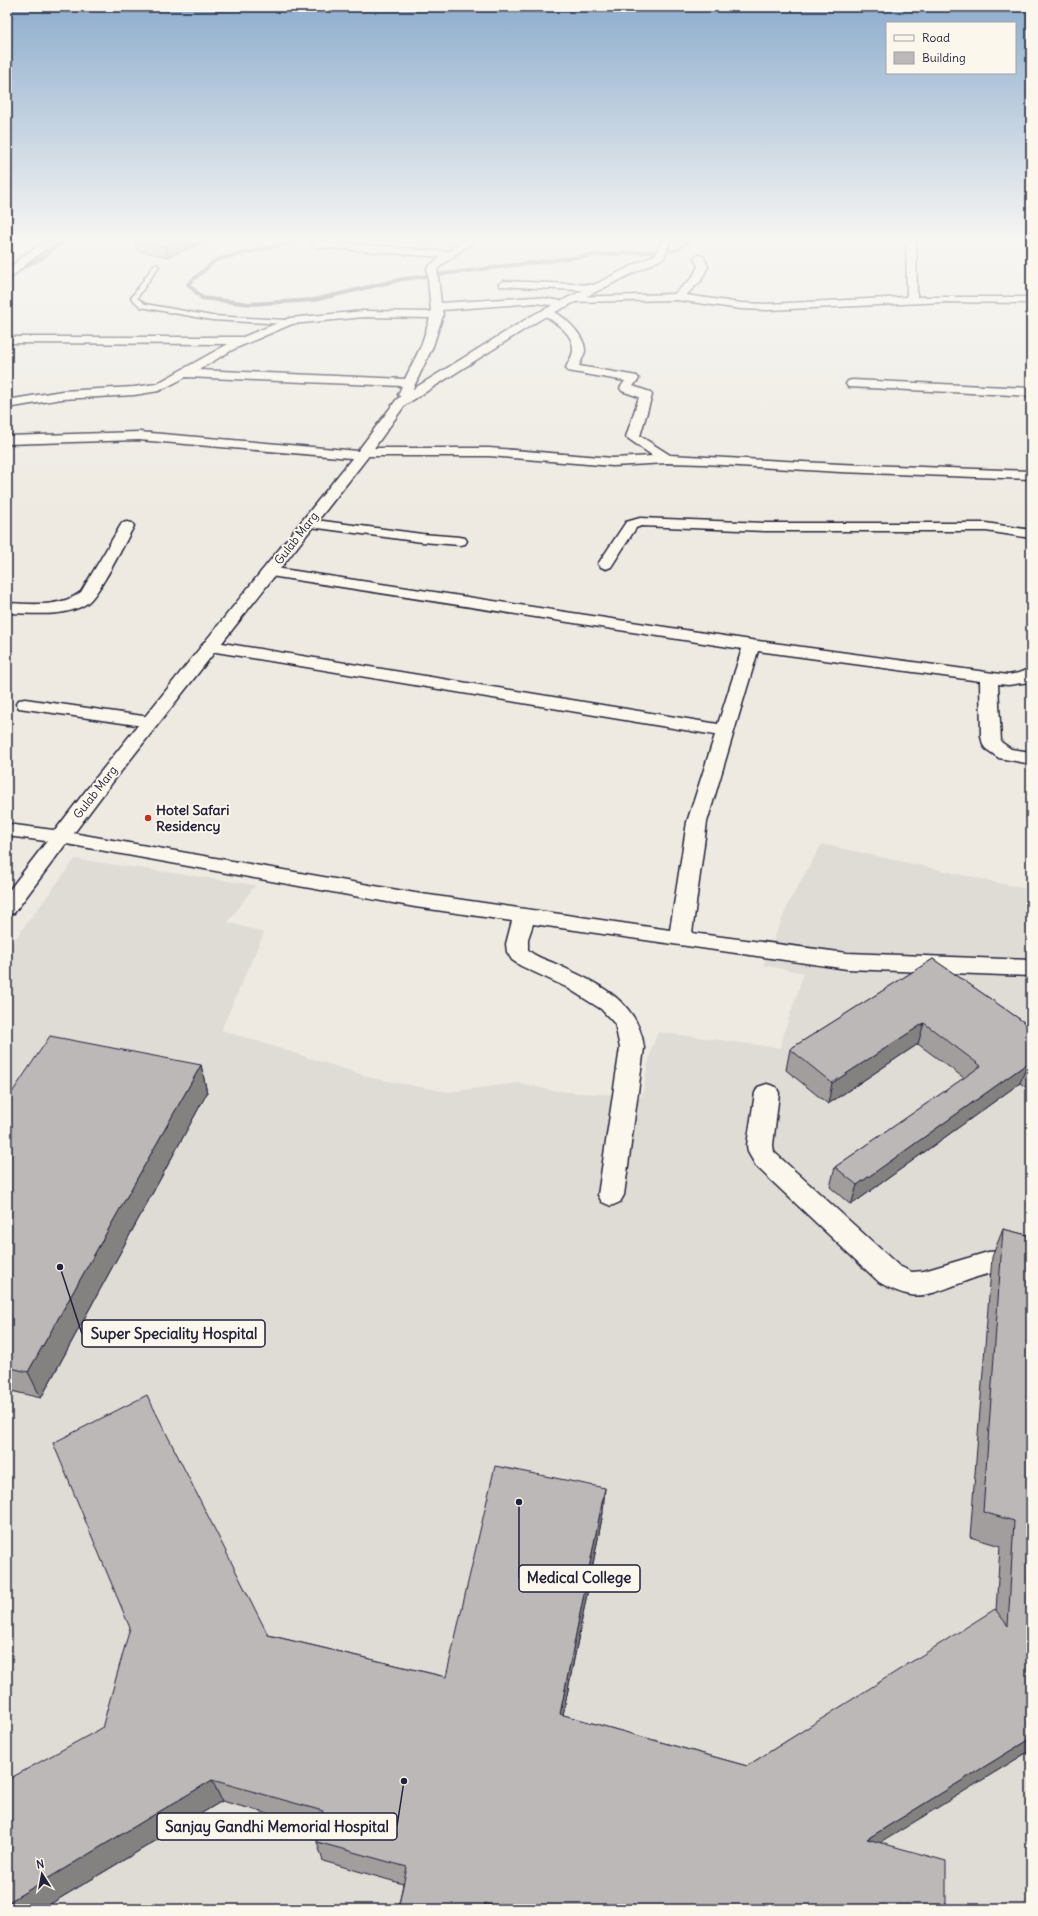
<svg xmlns="http://www.w3.org/2000/svg" width="1038" height="1916" font-family="Delius,sans-serif">
<style>
.built{fill:#dfdbd5}
.lines{fill:none;stroke-linecap:round;stroke-linejoin:round}
.stream{stroke:#716f7c;stroke-width:4}
.service-casing{stroke:#22223b;stroke-width:3}
.minor-casing{stroke:#22223b;stroke-width:3}
.tertiary-casing{stroke:#22223b;stroke-width:3}
.service{fill:#fbf7ec;fill-rule:evenodd}
.minor{fill:#fbf7ec;fill-rule:evenodd}
.tertiary{fill:#fbf7ec;fill-rule:evenodd}
.wall{fill:#a29e9e;stroke:#22223b}
.shaded-wall{fill:#848181;stroke:#22223b}
.building{fill:#bcb8b8;stroke:#22223b}
.poi-dot{fill:#c8321e;stroke:#fbf7ec;stroke-width:1.5}
.labels{text-anchor:middle;dominant-baseline:central;stroke-width:4;stroke-linejoin:round;paint-order:stroke}
.far-street-label{font-size:12px;fill:#22223b;stroke:#fbf7ec}
.poi-label{font-size:14px;font-weight:bold;fill:#22223b;stroke:#fbf7ec;text-anchor:start}
.leader{fill:none;stroke:#22223b;stroke-width:1.5}
.callout-dot{fill:#22223b;stroke:#fbf7ec;stroke-width:1.5}
.callout{fill:#fbf7ec;stroke:#22223b;stroke-width:1.5}
.callout-label{font-size:15px;text-anchor:middle;font-weight:bold;fill:#22223b}
</style>
<rect width="100%" height="100%" fill="#eeeae2"/>
<filter id="ink" filterUnits="userSpaceOnUse"><feTurbulence type="fractalNoise" baseFrequency=".025" numOctaves="2"/><feDisplacementMap in="SourceGraphic" scale="8" xChannelSelector="R" yChannelSelector="G"/><feConvolveMatrix kernelMatrix="1 2 1 2 8 2 1 2 1" color-interpolation-filters="sRGB"/></filter>
<g filter="url(#ink)">
<path class="built" d="M822 844 1031 890V1909H7V950L75 859 255 885 228 922 264 933 221 1030 376 1079 448 1092 519 1083 549 1090 578 1093 642 1096 651 1050 658 1032 781 1048 783 1036 804 973 763 965 791 898Z"/>
<g class="lines">
<g class="stream">
<path d="M297 241 216 260 188 284 202 298 250 304 314 300 403 279 595 255 677 250 689 241"/>
<path d="M7 282 21 268 42 258 63 241"/>
</g>
<defs>
<path id="service" d="M156 264 159 266 137 298 145 304 212 316 285 320 288 322 285 324 212 320 141 307 131 298 154 265Z"/>
<g id="minor">
<path d="M46 241H58L31 260 14 275H7V270L23 256Z"/>
<path d="M320 241 447 252 461 241H473L437 269 441 303 535 297 568 302V298L572 297 674 294 692 278 698 266 694 258 699 255 703 256 708 266 701 281 686 295 741 303 767 304 907 297 906 241H916L917 297H1031V303L945 302 767 310 741 309 677 300 568 302 569 304 568 306 564 307 535 303 442 310 443 315 433 346 410 395 404 399 398 395 402 386 186 377 159 391 134 395 62 399 7 408V400L62 391 134 387 156 384 228 344 7 343V337H243L290 318 364 311 431 312 427 268 440 257 316 247 311 244 313 242ZM364 317 430 318 421 346 405 379 198 370 234 349 292 324Z"/>
<path d="M504 281 596 285 601 288 596 291 500 286 499 284Z"/>
<path d="M547 309C561 312 586 336 585 351 584 356 581 361 579 366L637 376 639 379 633 386 650 392 652 395 640 436 670 455 840 464 1031 471V479L840 472 704 464 667 463 613 466 489 456H368L362 459 139 440 7 444V436L139 432 358 451 364 448H489L613 458 653 456 626 437 639 397 622 391 620 388 625 381 568 371 566 368C568 362 573 356 573 350 574 333 555 323 543 314L542 312 543 310Z"/>
<path d="M852 380 1031 388V396L848 387 846 384 848 381Z"/>
<path d="M640 518 765 523H986L1031 530V538L986 531H765L641 526 636 528 611 567 606 569 601 567 598 564 626 522Z"/>
<path d="M308 519 422 534 460 537 465 538 467 541 465 544 460 545 422 542 303 526 301 523 303 520Z"/>
<path d="M127 522 132 523 134 526C125 542 99 596 86 604 64 618 32 613 7 613V603C32 604 60 608 81 592L122 523Z"/>
<path d="M269 567 751 640 1008 675 1019 673 1031 668 1030 682 1008 685 998 684 1001 742 1011 749 1031 752V764L999 758 986 749 983 745 981 736 980 681 758 651 707 822 692 933 847 953 1031 960V976L847 969 533 924 528 939V950C537 958 548 960 558 965 597 983 639 1001 644 1048L624 1195 620 1202 611 1206 602 1202 598 1195 620 1048 615 1024 601 1009 566 987 521 966 512 960 507 952 506 944 512 921 415 907 61 843 7 836V824L61 831 415 893 670 930 687 822 715 735 210 651 204 650 202 646 204 642 210 641 718 724 742 649 264 575 261 572 264 569Z"/>
<path d="M25 699 150 717 156 718 159 722 156 726 150 727 19 708 16 704 19 700Z"/>
<path d="M767 1084 776 1087 779 1093 773 1145 774 1152 899 1266 912 1272 924 1271 988 1252 1001 1251 1031 1257V1281C1017 1277 1003 1272 988 1274 967 1278 931 1299 911 1295 899 1293 889 1288 879 1282L756 1166 748 1152 747 1145 755 1093 758 1087Z"/>
</g>
<path id="tertiary" d="M661 241H671L664 258 541 319 405 405 367 458 101 797 14 913 7 915V893L87 789 357 452 397 399 533 315 656 254Z"/>
</defs>
<use href="#service" class="service-casing"/>
<use href="#minor" class="minor-casing"/>
<use href="#tertiary" class="tertiary-casing"/>
<use href="#service" class="service"/>
<use href="#minor" class="minor"/>
<use href="#tertiary" class="tertiary"/>
</g>
<g class="wall">
<path d="M135 241H201V244L167 257 136 250Z"/>
<path d="M933 959 1031 1027V1091L1020 1083 851 1205 830 1187 835 1167 964 1078 918 1044 828 1104 786 1070 790 1049Z"/>
<path d="M201 1065 207 1093 41 1398 7 1390V1100Z"/>
<path d="M1003 1229 1031 1236V1750L880 1842 946 1909H398L403 1884 323 1861 317 1842 320 1828 222 1801 42 1909H7L102 1728 268 1635 446 1677 603 1513 563 1715 747 1766 996 1611 1000 1546 970 1537 992 1257Z"/>
</g>
<g class="shaded-wall">
<path d="M180 241H201V244L167 257 165 247Z"/>
<path d="M924 1023 918 1044 828 1104 832 1083Z"/>
<path d="M1028 1063 1020 1083 851 1205 857 1185Z"/>
<path d="M201 1065 207 1093 41 1398 28 1372Z"/>
<path d="M605 1488 603 1513 559 1735 560 1714Z"/>
<path d="M1031 1738V1750L856 1858 867 1839Z"/>
<path d="M212 1780 222 1801 42 1909H7V1903Z"/>
<path d="M485 1903V1909H483Z"/>
</g>
<g class="building">
<path d="M142 241H180L165 247Z"/>
<path d="M933 959 1031 1027V1065L1028 1063 857 1185 835 1167 981 1066 924 1023 832 1083 790 1049Z"/>
<path d="M50 1036 201 1065 28 1372 7 1367V1100Z"/>
<path d="M1003 1229 1031 1236V1738L867 1839 946 1861V1909H613L598 1905V1909H503L485 1903 483 1909H398L407 1867 317 1842 323 1811 212 1780 7 1903V1780L102 1728 130 1628 53 1443 147 1395 268 1635 446 1677 495 1466 605 1488 560 1714 747 1766 995 1609 1008 1626 1014 1521 983 1512Z"/>
</g>
</g>
<linearGradient id="sky" x2="0" y2="1"><stop stop-color="#8dadce"/><stop offset="0.47" stop-color="#f7f6f2"/><stop offset="1" stop-color="#f7f6f2" stop-opacity="0"/></linearGradient>
<rect width="1038" height="510" fill="url(#sky)"/>
<circle class="poi-dot" cx="148" cy="818" r="4"/>
<g class="labels">
<g class="far-street-label">
<text transform="translate(296 538) rotate(-52)">Gulab Marg</text>
<text transform="translate(95 792) rotate(-52)">Gulab Marg</text>
</g>
<g class="poi-label">
<text x="156" y="810">Hotel Safari<tspan x="156" dy="16">Residency</tspan></text>
</g>
</g>
<path class="leader" d="M60 1267L82 1334M519 1502L519 1578M404 1781L397 1826"/>
<g class="callout-dot">
<circle cx="60" cy="1267" r="4"/>
<circle cx="519" cy="1502" r="4"/>
<circle cx="404" cy="1781" r="4"/>
</g>
<g class="callout">
<rect x="82" y="1320" width="183" height="27" rx="4"/>
<rect x="519" y="1565" width="121" height="27" rx="4"/>
<rect x="157" y="1813" width="240" height="27" rx="4"/>
</g>
<g class="callout-label">
<text x="174" y="1339">Super Speciality Hospital</text>
<text x="579" y="1583">Medical College</text>
<text x="277" y="1832">Sanjay Gandhi Memorial Hospital</text>
</g>
<rect width="1038" height="1916" fill="none" stroke="#fbf7ec" stroke-width="24"/>
<rect x="12" y="12" width="1014" height="1892" fill="none" stroke="#22223b" stroke-width="1.5" filter="url(#ink)"/>
<rect x="886" y="22" width="130" height="52" fill="#fbf7ec" stroke="#a4a2a5"/>
<rect x="894" y="35" width="20" height="6" fill="#fbf7ec" stroke="#a4a2a5"/>
<text x="922" y="42" font-size="12" fill="#22223b">Road</text>
<rect x="894" y="52" width="20" height="12" fill="#bcb8b8" stroke="#a4a2a5"/>
<text x="922" y="62" font-size="12" fill="#22223b">Building</text>
<g transform="translate(42 1874) rotate(349)" stroke="#fbf7ec" stroke-width="3" paint-order="stroke">
<path d="M0-3L7 15L0 10L-7 15Z" fill="#22223b"/>
<text y="-6" font-size="11" font-weight="bold" text-anchor="middle" fill="#22223b">N</text>
</g>
</svg>
